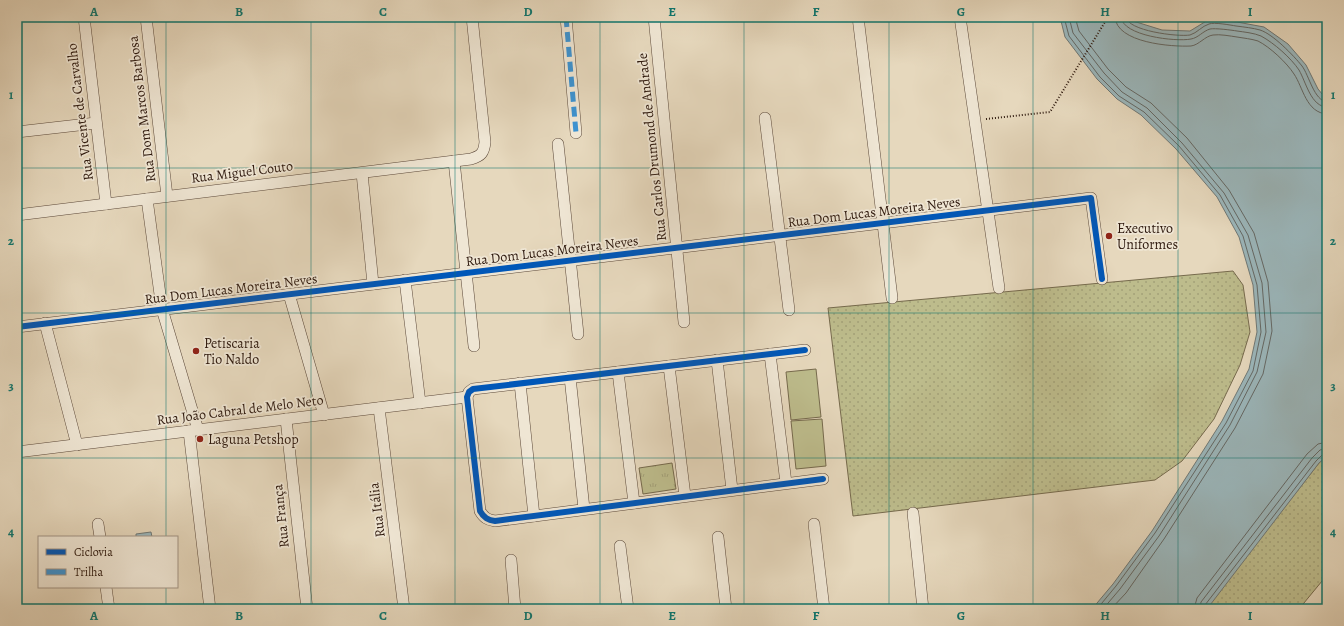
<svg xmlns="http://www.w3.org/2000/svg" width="1344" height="626" font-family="Alegreya,serif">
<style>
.grass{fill:url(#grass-dots);stroke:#766a4d}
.park{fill:url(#park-tufts);stroke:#766a4d}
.garden{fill:#bdbc8c;stroke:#766a4d}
.water{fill:#9bb7bc;stroke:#6f7876}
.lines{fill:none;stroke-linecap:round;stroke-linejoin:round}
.shore{stroke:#646865;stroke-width:1}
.street-casing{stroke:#5c493a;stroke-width:12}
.path{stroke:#2e190e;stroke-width:2;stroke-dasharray:1 2;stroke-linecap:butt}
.street{stroke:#efe6d4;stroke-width:11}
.quiet{stroke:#3c93d2;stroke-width:5;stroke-dasharray:10 5;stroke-linecap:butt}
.cycleway-casing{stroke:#efe6d4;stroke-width:8}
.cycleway{stroke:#0057b8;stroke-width:6}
.grid{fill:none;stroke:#0f766e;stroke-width:1;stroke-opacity:0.55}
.poi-dot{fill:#8f2418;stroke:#efe6d4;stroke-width:1.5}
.labels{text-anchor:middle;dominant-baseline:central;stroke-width:3.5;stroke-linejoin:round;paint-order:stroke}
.street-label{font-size:14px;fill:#2e190e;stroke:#efe6d4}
.poi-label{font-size:14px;fill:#2e190e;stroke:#efe6d4;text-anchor:start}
.neatline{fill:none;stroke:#0f766e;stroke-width:1.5}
.grid-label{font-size:13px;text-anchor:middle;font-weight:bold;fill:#0f766e}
</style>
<defs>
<pattern id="grass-dots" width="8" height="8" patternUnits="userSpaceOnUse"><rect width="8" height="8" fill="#bdbc8c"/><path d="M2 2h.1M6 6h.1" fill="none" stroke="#a3a178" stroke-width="1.8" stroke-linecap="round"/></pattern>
<pattern id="park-tufts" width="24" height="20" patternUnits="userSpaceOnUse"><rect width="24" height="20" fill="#bdbc8c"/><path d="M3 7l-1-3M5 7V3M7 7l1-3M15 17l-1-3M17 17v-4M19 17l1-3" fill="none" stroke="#a3a178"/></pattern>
</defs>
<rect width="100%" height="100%" fill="#e6d8bd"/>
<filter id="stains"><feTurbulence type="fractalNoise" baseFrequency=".005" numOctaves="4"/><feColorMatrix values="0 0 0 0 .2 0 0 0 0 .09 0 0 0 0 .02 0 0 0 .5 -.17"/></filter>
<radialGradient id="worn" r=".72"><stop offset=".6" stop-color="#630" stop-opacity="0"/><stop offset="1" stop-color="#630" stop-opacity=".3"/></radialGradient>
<g class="grass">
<path d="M1233 271 1243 285 1250 332 1240 365 1214 419 1182 461 1155 480 853 516 828 308Z"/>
<path d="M1327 456V575L1299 609H1205L1319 463Z"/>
</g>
<path class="park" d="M672 463 676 489 643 494 639 468Z"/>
<g class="garden">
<path d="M816 369 821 417 791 420 786 372Z"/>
<path d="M822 419 826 466 796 469 791 421Z"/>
</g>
<g class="water">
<path d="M1060 17H1128L1133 21 1162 30 1190 31 1208 20 1237 22 1264 27 1288 44 1306 65 1318 89 1327 100V456L1319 463 1207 609H1092L1113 584 1152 531 1222 421 1249 369 1257 332 1253 285 1239 237 1217 197 1176 149 1141 115 1117 99 1097 79 1065 37Z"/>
<path d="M151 532 152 537H136V534Z"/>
</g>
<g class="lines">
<g class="shore">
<path d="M1064 17 1069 36 1100 77 1119 96 1144 112 1179 146 1220 195 1243 236 1257 285 1261 332 1253 371 1226 423 1155 533 1116 586 1097 609"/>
<path d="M1069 17 1073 33 1104 73 1122 92 1147 108 1182 143 1224 193 1248 235 1262 283 1266 332 1257 372 1230 425 1159 536 1120 589 1103 609"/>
<path d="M1075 17 1079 31 1108 69 1126 87 1151 103 1187 138 1229 190 1254 233 1268 282 1272 331 1263 374 1235 428 1164 539 1126 593 1111 609"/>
<path d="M1115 17C1116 43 1172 47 1191 46 1199 45 1205 36 1213 35 1220 34 1230 36 1237 37 1243 38 1252 39 1258 41 1270 47 1287 63 1294 74 1303 87 1306 113 1327 114"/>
<path d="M1121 17C1122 36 1176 42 1191 39 1198 38 1203 31 1210 29 1215 28 1231 30 1237 31 1244 32 1254 33 1261 36 1274 43 1291 58 1299 70 1306 82 1311 107 1327 107"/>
<path d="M1126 17C1127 31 1178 37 1190 35 1197 33 1202 26 1209 24 1214 22 1230 25 1236 26 1244 27 1253 28 1260 30 1273 34 1294 56 1302 66 1309 75 1314 101 1327 102"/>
<path d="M1194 609 1197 598 1307 454 1318 444 1327 442"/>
<path d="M1200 609 1201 602 1312 458 1320 450 1327 448"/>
<path d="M1205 609V605L1316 461 1323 454 1327 453"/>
</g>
<defs>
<g id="street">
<path d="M84 17 106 204"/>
<path d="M146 17 167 196"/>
<path d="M566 17 576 133"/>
<path d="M654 17 684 322"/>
<path d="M858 17 892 298"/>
<path d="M960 17 999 288"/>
<path d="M765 118 789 310"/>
<path d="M17 132 96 123"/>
<path d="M558 144 578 334"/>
<path d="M454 161 474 346"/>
<path d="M362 173 373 284"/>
<path d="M147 199 162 309 198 430"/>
<path d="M17 215 471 159C481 156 484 153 485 142L472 17"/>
<path d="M405 280 420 403"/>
<path d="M289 294 324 415"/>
<path d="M45 323 77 445"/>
<path d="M17 327 1091 198 1102 279"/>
<path d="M805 350 473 389 469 392 467 397 480 511C484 518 488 520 495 521L823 479"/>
<path d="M770 354 786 483"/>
<path d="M717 360 732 490"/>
<path d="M669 366 685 496"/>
<path d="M618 372 634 503"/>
<path d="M570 377 584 509"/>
<path d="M520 383 534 516"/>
<path d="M379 408 404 609"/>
<path d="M286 419 307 609"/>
<path d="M189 431 210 609"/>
<path d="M17 452 467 397"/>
<path d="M913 513 923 609"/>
<path d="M98 524 100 537"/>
<path d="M814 524 824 609"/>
<path d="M718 537 726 609"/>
<path d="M620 546 628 609"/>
<path d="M511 560 515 609"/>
<path d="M106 587 109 609"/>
</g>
</defs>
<use href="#street" class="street-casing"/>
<path class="path" d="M986 119 1050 112 1108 17"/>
<use href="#street" class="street"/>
<path class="quiet" d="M566 17 576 133"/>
<defs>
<g id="cycleway">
<path d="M17 327 1091 198 1102 279"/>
<path d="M805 350 473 389 469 392 467 397 480 511C484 518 488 520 495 521L823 479"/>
</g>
</defs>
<use href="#cycleway" class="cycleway-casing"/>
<use href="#cycleway" class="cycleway"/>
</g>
<path class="grid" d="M166 17V537M311 17V609M455 17V609M600 17V609M744 17V609M889 17V609M1033 17V609M1178 17V609M17 168H1327M17 313H1327M17 458H1327M166 587V609"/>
<g class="poi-dot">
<circle cx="1109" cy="236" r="4"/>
<circle cx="196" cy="351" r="4"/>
<circle cx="200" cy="439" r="4"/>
</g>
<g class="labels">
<g class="street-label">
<text transform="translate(142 109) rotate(-97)">Rua Dom Marcos Barbosa</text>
<text transform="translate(80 112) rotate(-97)">Rua Vicente de Carvalho</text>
<text transform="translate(652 147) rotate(-96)">Rua Carlos Drumond de Andrade</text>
<text transform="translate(242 172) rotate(-7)">Rua Miguel Couto</text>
<text transform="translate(874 212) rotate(-7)">Rua Dom Lucas Moreira Neves</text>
<text transform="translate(552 251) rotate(-7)">Rua Dom Lucas Moreira Neves</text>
<text transform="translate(231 289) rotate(-7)">Rua Dom Lucas Moreira Neves</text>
<text transform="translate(240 410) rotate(-7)">Rua João Cabral de Melo Neto</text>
<text transform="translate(377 510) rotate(-97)">Rua Itália</text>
<text transform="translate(281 516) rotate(-96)">Rua França</text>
</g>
<g class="poi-label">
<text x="1117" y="228">Executivo<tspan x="1117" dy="16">Uniformes</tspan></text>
<text x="204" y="343">Petiscaria<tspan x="204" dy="16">Tio Naldo</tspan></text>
<text x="208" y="439">Laguna Petshop</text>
</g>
</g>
<rect width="1344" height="626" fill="none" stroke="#e6d8bd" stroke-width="44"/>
<rect x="38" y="536" width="140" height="52" fill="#efe6d4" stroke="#a29485"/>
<rect x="46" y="549" width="20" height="6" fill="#0057b8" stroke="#a29485"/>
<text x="74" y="556" font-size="12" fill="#2e190e">Ciclovia</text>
<rect x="46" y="569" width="20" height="6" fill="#3c93d2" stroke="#a29485"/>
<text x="74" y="576" font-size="12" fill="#2e190e">Trilha</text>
<rect x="22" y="22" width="1300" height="582" class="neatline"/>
<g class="grid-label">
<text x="94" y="16">A</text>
<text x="239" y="16">B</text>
<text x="383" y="16">C</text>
<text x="528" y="16">D</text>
<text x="672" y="16">E</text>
<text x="816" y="16">F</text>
<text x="961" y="16">G</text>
<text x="1105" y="16">H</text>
<text x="1250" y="16">I</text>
<text x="11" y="99">1</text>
<text x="1333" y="99">1</text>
<text x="11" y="245">2</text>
<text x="1333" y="245">2</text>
<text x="11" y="390">3</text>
<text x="1333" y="390">3</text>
<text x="11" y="536">4</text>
<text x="1333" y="536">4</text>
<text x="94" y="620">A</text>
<text x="239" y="620">B</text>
<text x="383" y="620">C</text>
<text x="528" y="620">D</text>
<text x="672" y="620">E</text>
<text x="816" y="620">F</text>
<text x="961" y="620">G</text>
<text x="1105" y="620">H</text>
<text x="1250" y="620">I</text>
</g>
<rect width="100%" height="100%" filter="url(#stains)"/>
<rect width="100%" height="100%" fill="url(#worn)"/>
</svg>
